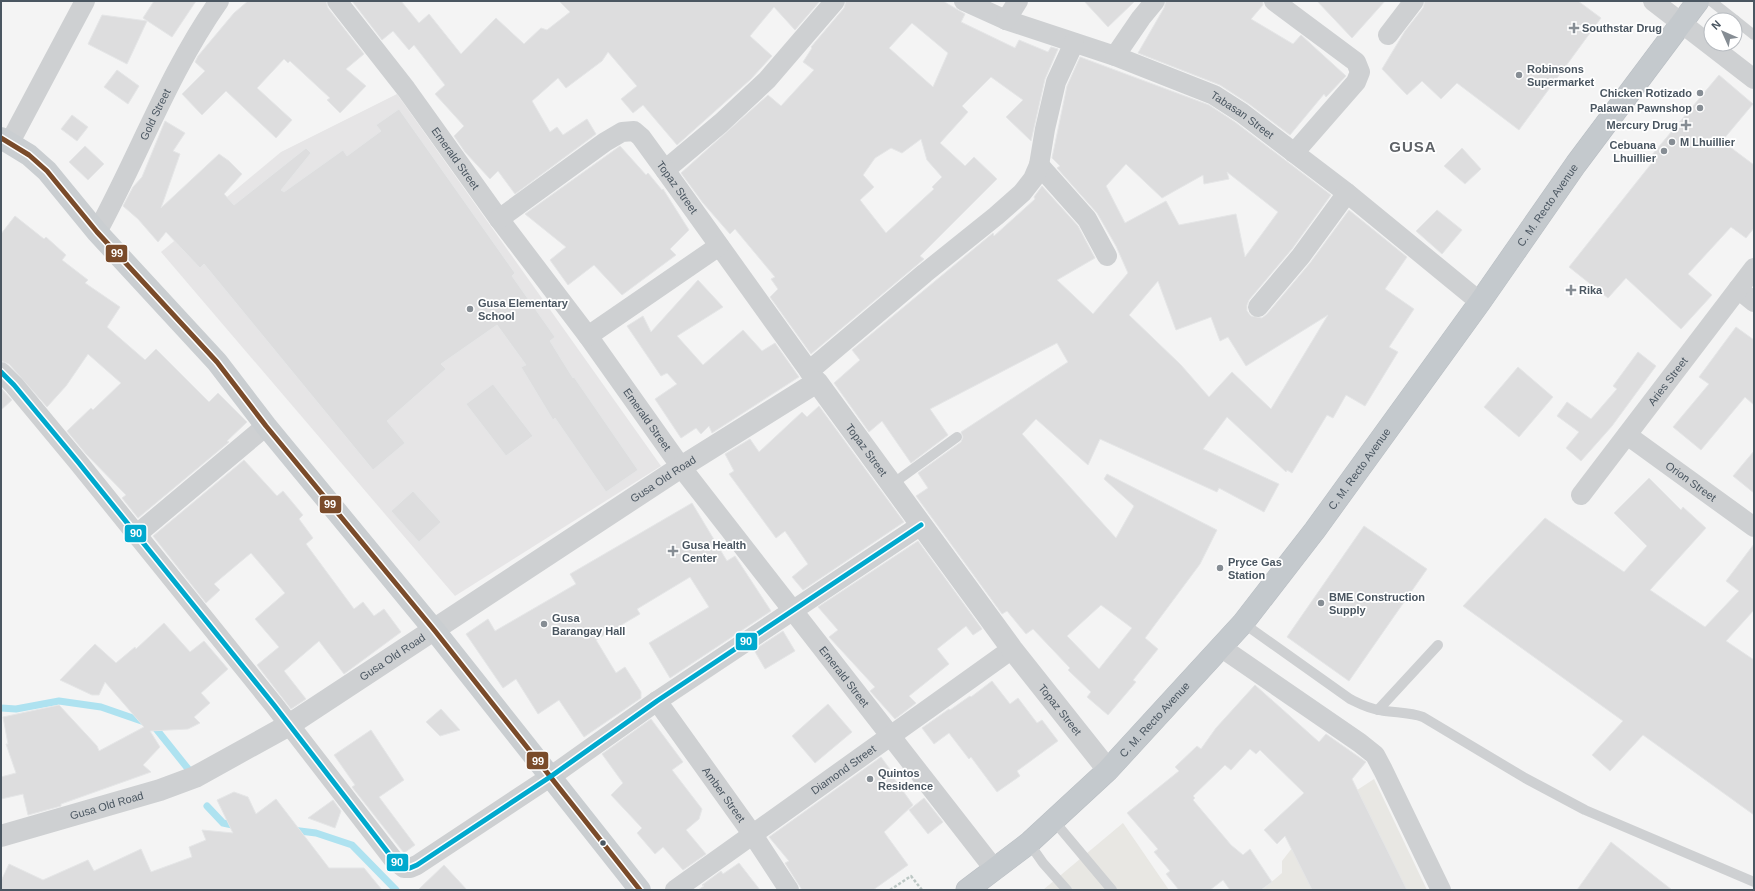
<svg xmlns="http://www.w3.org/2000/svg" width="1755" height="891" font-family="Arial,sans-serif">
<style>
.commercial{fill:#e8e7e3}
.education{fill:#e6e5e6}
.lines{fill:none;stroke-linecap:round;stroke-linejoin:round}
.stream{stroke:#aee2f0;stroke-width:7}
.building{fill:#ddddde;stroke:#e5e6e7;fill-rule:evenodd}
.trunk-casing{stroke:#b9bec3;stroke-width:23}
.path{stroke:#bcc7c4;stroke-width:2.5;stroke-dasharray:3 2;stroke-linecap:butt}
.service{stroke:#ced0d2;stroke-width:10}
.minor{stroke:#ced0d2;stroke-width:20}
.tertiary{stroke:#ced0d2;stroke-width:22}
.primary{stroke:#caced1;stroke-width:22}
.trunk{stroke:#c4c9cd;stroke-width:22}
.bus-1-casing{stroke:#fff;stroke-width:8}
.bus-2-casing{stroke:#fff;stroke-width:8}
.bus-1{stroke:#7a4b2a;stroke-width:5}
.bus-2{stroke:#00a9ce;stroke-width:5}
.poi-dot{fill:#868d94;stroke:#fff;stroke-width:1.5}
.bus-dot{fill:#4a5661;stroke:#fff;stroke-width:1.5}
.labels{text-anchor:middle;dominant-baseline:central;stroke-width:3.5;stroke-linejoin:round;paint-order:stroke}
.poi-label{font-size:11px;font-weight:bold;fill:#4a5661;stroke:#fff;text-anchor:start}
.street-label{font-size:11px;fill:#4a5661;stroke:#fff}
.district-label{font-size:15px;font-weight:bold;letter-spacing:1px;fill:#5f6368;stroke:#fff}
.line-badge{stroke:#fff;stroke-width:1.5}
.badge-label{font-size:11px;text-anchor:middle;font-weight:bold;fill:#fff}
</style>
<rect width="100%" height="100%" fill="#f4f4f4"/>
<g class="commercial">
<path d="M1374 779 1427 890H1262L1282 873V861L1316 817Z"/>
<path d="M1123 823 1169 890H1043Z"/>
</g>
<path class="education" d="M397 94 661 466 455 596 161 252 281 152Z"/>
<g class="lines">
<g class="stream">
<path d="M1 708 16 709 59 701 101 707 153 725 189 770"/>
<path d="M207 806 223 823 237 826"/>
<path d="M292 830 316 833 352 845 396 890"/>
</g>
</g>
<g class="building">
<path d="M154 1H196L172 37 143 18Z"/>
<path d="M248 1H326L328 8 364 54 346 69 366 86 340 113 327 100 330 98 290 61 288 63 284 59 257 88 292 120 276 138 226 91 202 115 182 94 205 71 195 62 198 56 234 13Z"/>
<path d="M352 1H401L419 23 429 14 461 54 496 18 524 44 541 28 547 30 570 12 559 1H820L795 30 774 7 750 36 772 56 751 79 677 145 643 105 633 113 621 99 637 86 608 52 602 61 566 88 558 78 532 101 550 132 557 127 563 135 587 119 596 134 515 194 498 171 490 179 465 152 454 136 464 126 435 94 445 85 414 45 409 50 393 31 382 40Z"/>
<path d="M846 1H943L965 14 961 22 1015 48 1019 40 1048 52 1051 47 1058 49 1045 79 1031 141 1006 117 1023 100 991 77 962 106 968 112 940 143 965 166 974 157 997 179 920 256 924 259 811 354 770 297 778 289 771 279 775 277 735 229 730 234 703 203 681 173 768 95 781 106 814 70 803 62 812 48 811 47 844 8ZM912 23 948 53 933 87 889 48ZM921 139 927 160 942 177 932 187 934 189 886 233 860 200 874 187 863 175 875 158 891 148 902 153Z"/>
<path d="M1084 1H1135L1108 27Z"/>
<path d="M1166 1H1263V5L1251 19 1293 44 1301 35 1346 76 1326 97 1324 94 1290 135 1249 104 1220 85 1138 53 1164 8Z"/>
<path d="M1317 1H1385L1352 38Z"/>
<path d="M1425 1H1578L1601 18 1519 130 1457 83 1441 99 1422 81 1407 95 1382 69 1405 31 1423 8Z"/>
<path d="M102 15 147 21 127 64 88 44Z"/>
<path d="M1080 57 1209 105 1235 122 1331 195 1292 249 1249 300 1247 305V311L1251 316 1262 318 1267 314 1310 263 1349 210 1407 257 1385 289 1414 309 1389 347 1398 352 1365 406 1346 395 1333 418 1327 415 1292 473 1287 470 1286 472 1227 417 1203 449 1279 484 1264 512 1219 488 1217 492 1100 439 1088 465 1036 419 1022 434 1116 538 1134 506 1104 479 1107 474 1217 530 1200 564 1145 638 1158 649 1133 680 1136 682 1108 715 1087 697 1091 692 1068 670 1070 668 1033 629 1026 634 1007 611 1002 614 916 496 928 488 918 473 961 442 963 437 961 432 1068 362 1057 343 930 409 948 435 911 463 882 421 869 432 834 383 860 360 852 350 993 233 994 236 1035 199 1034 197 1042 186 1078 226 1095 258 1057 280 1093 314 1128 273 1116 246 1097 213 1057 168 1060 166 1052 158 1067 86ZM1126 164 1162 198 1203 175 1204 184 1229 179 1227 172 1278 212 1245 257 1236 214 1179 225 1166 201 1125 223 1106 186ZM1158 281 1176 330 1211 317 1220 341 1228 337 1246 366 1328 315 1271 409 1232 372 1209 397 1181 365 1129 315ZM1101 605 1132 628 1099 669 1067 636Z"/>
<path d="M117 70 139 86 128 104 104 87Z"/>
<path d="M1719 75 1753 104 1722 141 1754 165V228L1746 238 1731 227 1688 274 1712 295 1681 329 1626 278 1608 298 1569 267 1655 159 1651 156Z"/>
<path d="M399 109 515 273 512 276 555 337 550 341 573 378 574 377 638 470 606 492 555 418 553 420 521 367 526 365 497 325 441 364 446 369 387 421 405 443 373 470 204 264 200 268 166 232 158 242 138 219 123 206 133 187 142 177 165 121 185 133 173 151 180 154 161 208 219 154 229 161 242 174 224 194 234 205 306 148 311 153 281 190 284 192 343 150 347 156 381 131 376 125Z"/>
<path d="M72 115 88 127 77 141 61 129Z"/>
<path d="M85 146 104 164 88 180 69 162Z"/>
<path d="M620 146 646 175 648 173 662 190 663 189 689 230 670 249 676 255 622 295 594 265 568 285 550 260 566 247 525 214Z"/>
<path d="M1462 148 1481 169 1465 184 1444 166Z"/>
<path d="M1437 210 1462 230 1442 254 1416 231Z"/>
<path d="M15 216 44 239 46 237 66 255 62 260 88 280 85 283 120 307 107 327 145 360 156 349 209 402 218 393 247 422 227 441 229 442 138 518 122 498 126 495 86 454 67 431 91 408 93 410 121 383 88 354 66 386 47 407 9 364 1 361V234Z"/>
<path d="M698 280 723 307 677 336 703 365 743 330 762 351 775 343 799 377 712 433 709 426 701 434 696 428 681 438 655 399 677 384 667 373 661 376 627 326 643 316 651 332Z"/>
<path d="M1736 327 1754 340V405L1745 397 1701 450 1673 427 1709 384 1699 377Z"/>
<path d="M1638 352 1656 366 1612 426 1581 461 1566 448 1579 432 1557 416 1567 402 1591 419 1617 389 1613 386Z"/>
<path d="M1518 367 1553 397 1519 437 1484 407Z"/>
<path d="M493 384 533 436 506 456 466 404Z"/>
<path d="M1 388 12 400 1 410Z"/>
<path d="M819 406 904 522 803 590 792 577 808 564 785 531 776 538 729 474 734 471 725 454 750 439 759 452 802 412 807 417Z"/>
<path d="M1754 451V493L1733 476Z"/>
<path d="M244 460 277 496 283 491 303 515 299 519 313 538 306 544 354 609 363 602 374 616 384 609 401 632 344 674 319 641 284 671 306 699 291 709 257 665 279 647 255 619 285 593 251 553 214 584 220 590 206 603 153 536Z"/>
<path d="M1649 478 1681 510 1683 507 1706 528 1650 590 1705 627 1739 591 1726 581 1754 544V610L1726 641 1754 660V815L1643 735 1610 771 1592 755 1623 721 1463 606 1545 518 1624 572 1647 546 1614 513Z"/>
<path d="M413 491 441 522 419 542 391 511Z"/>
<path d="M692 503 727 561 735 556 771 611 670 678 649 643 709 607 690 577 637 609 640 614 596 640 616 673 625 667 641 692V698L584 737 559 700 538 714 516 679 503 688 466 634 488 619 495 631 576 584 570 574Z"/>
<path d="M1364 526 1427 569 1349 681 1287 637Z"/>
<path d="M918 541 982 629 973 635 966 626 937 649 949 664 909 696 916 703 895 719 870 691 875 687 829 637 838 630 818 607Z"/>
<path d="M164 623 190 652 204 641 228 669 201 693 210 703 194 717 200 723 188 729 150 731 160 747 143 765 151 772 61 804V806L28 815 23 794 1 799V777L16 773 6 744H8L3 717 59 705 97 746 99 751 144 727 105 682 99 695H92L60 680 95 644 116 663 135 647 136 649Z"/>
<path d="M783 631 795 651 765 669 754 650Z"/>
<path d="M992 681 1010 704 1018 698 1037 723 1042 720 1058 741 1017 771 1020 776 997 792 971 757 969 759 949 733 934 744 922 728 949 709 950 710 970 696 971 697Z"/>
<path d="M1255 685 1319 742 1326 734 1366 762 1352 779 1407 890H1312L1285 836 1277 844 1264 830 1304 793 1260 750 1256 754 1250 749 1231 770 1225 765 1193 796 1195 798 1193 800 1231 845 1243 855 1250 849 1272 882 1261 890H1230L1223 880 1210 890H1179L1166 874 1170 871 1154 852 1158 849 1127 813 1179 771 1175 767 1197 746 1201 749 1216 728Z"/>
<path d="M828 704 852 732 815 763 792 736Z"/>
<path d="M441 709 460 730 440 736 426 722Z"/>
<path d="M651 719 683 762 672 770 702 809 699 819 686 830 706 854 683 870 663 847 655 854 637 833 642 828 611 795 623 783 602 754Z"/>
<path d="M371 730 404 780 379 797 415 845 404 853 352 787 355 785 334 755Z"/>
<path d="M881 757 895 776 893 777 913 805 884 832 908 865 873 890H802L785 863 789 861 769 837Z"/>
<path d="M234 792 248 797 256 814 276 799 329 868H364L382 890H1V881L9 864 43 880 88 860 94 871 141 849 151 872 192 857 189 847 206 840 202 830 233 833 217 800Z"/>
<path d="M924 798 943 822 928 834 909 810Z"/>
<path d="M333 800 341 811 335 828 308 818Z"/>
<path d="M1611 842 1672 890H1577Z"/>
<path d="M739 863 760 890H698L704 886 702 885 721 871 723 874Z"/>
<path d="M444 865 467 890H418Z"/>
</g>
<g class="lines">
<defs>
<g id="trunk">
<path id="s10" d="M967 890 1029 843 1108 770 1243 623 1315 530 1480 302 1576 164 1698 1"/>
</g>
</defs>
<use href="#trunk" class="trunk-casing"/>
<path class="path" d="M890 890 911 876 922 890"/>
<g class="service">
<path d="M1711 1 1735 20"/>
<path d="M1735 20 1754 35"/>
<path d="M891 485 957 437"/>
<path d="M1243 623 1350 699C1360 704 1369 709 1380 710 1394 713 1409 712 1423 717L1525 778 1585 810 1754 882"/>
<path d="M1378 710 1438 645"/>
<path d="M1054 821 1112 890"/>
<path d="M1029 843 1043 863 1067 890"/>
</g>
<g class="minor">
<path id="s1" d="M337 1 406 89 499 219 588 336 681 467 995 870"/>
<path id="s2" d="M964 1 1006 20 1115 56 1214 95 1242 113 1347 193 1480 302"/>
<path d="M1274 1 1356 62 1360 72 1356 82 1294 153"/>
<path d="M1653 1 1754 79"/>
<path d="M1006 20 1018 1"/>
<path d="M1388 35 1414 1"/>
<path d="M1115 56 1141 18 1155 1"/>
<path d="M10 142 85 1"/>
<path d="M1039 165 1087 219 1107 256"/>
<path d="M665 170 721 123 767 80 835 1"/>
<path id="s3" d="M499 219 605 142 622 132 634 131 641 137 665 170 817 382"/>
<path id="s4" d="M97 232C139 155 169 72 219 1"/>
<path d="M1738 289 1754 302"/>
<path d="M1258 307 1301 256 1347 193"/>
<path d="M588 336 719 246"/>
<path d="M809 371 925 273 996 216 1022 193 1033 179 1039 165 1045 129 1056 82 1074 43"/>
<path d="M1 372 14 385 78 462 274 705 393 859 404 868H410L417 865 550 777 657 701 921 525"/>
<path id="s5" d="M1627 435 1754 527"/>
<path id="s6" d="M1581 495 1754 268"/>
<path d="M136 535 266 426"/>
<path d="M1222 648 1360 743 1375 755 1383 770 1441 890"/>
<path id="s7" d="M657 701 753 835 789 890"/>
<path id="s8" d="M675 890 1012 649"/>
</g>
<path class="tertiary" id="s9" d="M1 836 160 790 195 777 289 725 681 467 817 382 1012 649 1108 770"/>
<path class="primary" d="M1 138 29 155 47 171 97 232 217 362 266 426 435 631 640 890"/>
<use href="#trunk" class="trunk"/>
<defs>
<path id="bus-1" d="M1 138 29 155 47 171 97 232 217 362 266 426 435 631 640 890"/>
<path id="bus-2" d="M1 372 14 385 78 462 274 705 393 859 404 868H410L417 865 550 777 657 701 921 525"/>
</defs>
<use href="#bus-1" class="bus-1-casing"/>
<use href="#bus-2" class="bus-2-casing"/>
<use href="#bus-1" class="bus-1"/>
<use href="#bus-2" class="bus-2"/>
</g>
<g class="poi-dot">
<path d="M1572 22h4v4h4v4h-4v4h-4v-4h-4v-4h4z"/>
<circle cx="1519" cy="75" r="4"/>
<circle cx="1700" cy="93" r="4"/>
<circle cx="1700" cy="108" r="4"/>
<path d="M1684 119h4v4h4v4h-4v4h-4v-4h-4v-4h4z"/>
<circle cx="1672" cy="142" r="4"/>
<circle cx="1664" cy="151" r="4"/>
<path d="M1569 284h4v4h4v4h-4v4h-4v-4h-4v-4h4z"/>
<circle cx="470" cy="309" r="4"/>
<path d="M671 545h4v4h4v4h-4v4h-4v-4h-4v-4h4z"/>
<circle cx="1220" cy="568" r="4"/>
<circle cx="1321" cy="603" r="4"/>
<circle cx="544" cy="624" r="4"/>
<circle cx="870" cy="779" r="4"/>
</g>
<circle class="bus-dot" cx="603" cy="843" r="3.5"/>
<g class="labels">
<g class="poi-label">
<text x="1582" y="28">Southstar Drug</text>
<text x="1527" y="69">Robinsons<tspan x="1527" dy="13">Supermarket</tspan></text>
<text x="1692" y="93" text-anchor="end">Chicken Rotizado</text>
<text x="1692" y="108" text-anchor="end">Palawan Pawnshop</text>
<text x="1678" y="125" text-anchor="end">Mercury Drug</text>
<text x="1680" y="142">M Lhuillier</text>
<text x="1656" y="145" text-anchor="end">Cebuana<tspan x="1656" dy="13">Lhuillier</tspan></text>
<text x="1579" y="290">Rika</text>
<text x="478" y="303">Gusa Elementary<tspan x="478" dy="13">School</tspan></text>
<text x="682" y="545">Gusa Health<tspan x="682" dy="13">Center</tspan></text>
<text x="1228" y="562">Pryce Gas<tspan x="1228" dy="13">Station</tspan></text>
<text x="1329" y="597">BME Construction<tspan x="1329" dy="13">Supply</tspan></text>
<text x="552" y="618">Gusa<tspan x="552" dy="13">Barangay Hall</tspan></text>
<text x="878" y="773">Quintos<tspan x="878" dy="13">Residence</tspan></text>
</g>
<g class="street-label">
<text stroke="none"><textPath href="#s4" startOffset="131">Gold Street</textPath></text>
<text stroke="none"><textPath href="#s2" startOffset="302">Tabasan Street</textPath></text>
<text stroke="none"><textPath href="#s1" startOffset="197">Emerald Street</textPath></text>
<text stroke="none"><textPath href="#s3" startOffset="234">Topaz Street</textPath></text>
<text stroke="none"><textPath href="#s10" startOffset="902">C. M. Recto Avenue</textPath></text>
<text stroke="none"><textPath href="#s6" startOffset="143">Aries Street</textPath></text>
<text stroke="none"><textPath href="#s1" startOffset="521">Emerald Street</textPath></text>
<text stroke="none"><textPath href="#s9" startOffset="1024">Topaz Street</textPath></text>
<text stroke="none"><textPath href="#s10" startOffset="578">C. M. Recto Avenue</textPath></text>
<text stroke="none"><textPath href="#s9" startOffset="758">Gusa Old Road</textPath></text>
<text stroke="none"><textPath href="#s5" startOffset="79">Orion Street</textPath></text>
<text stroke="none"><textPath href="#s9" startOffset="434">Gusa Old Road</textPath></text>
<text stroke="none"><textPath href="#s1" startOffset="845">Emerald Street</textPath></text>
<text stroke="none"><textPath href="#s9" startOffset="1348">Topaz Street</textPath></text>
<text stroke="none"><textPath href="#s10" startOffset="254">C. M. Recto Avenue</textPath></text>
<text stroke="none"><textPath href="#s8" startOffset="207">Diamond Street</textPath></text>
<text stroke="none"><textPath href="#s7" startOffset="115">Amber Street</textPath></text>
<text stroke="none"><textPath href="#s9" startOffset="110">Gusa Old Road</textPath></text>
</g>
<g class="district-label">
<text x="1413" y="146">GUSA</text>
</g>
</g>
<g class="line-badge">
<rect x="105" y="244" width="23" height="19" rx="4" fill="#7a4b2a"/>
<rect x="319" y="495" width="23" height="19" rx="4" fill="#7a4b2a"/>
<rect x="124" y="524" width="23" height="19" rx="4" fill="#00a9ce"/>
<rect x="735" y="632" width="23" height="19" rx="4" fill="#00a9ce"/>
<rect x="526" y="751" width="23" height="19" rx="4" fill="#7a4b2a"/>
<rect x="386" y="853" width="23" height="19" rx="4" fill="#00a9ce"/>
</g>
<g class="badge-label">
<text x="117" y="257">99</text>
<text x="330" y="508">99</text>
<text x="136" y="537">90</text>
<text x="746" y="645">90</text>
<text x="538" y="765">99</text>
<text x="397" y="866">90</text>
</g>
<rect width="1755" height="891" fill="none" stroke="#4a5661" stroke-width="4"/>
<g transform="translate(1723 32) rotate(315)"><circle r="19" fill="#ffffff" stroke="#b7bbc0"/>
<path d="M0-3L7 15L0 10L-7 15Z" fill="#868d94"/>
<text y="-6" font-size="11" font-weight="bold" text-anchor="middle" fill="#4a5661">N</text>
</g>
</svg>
